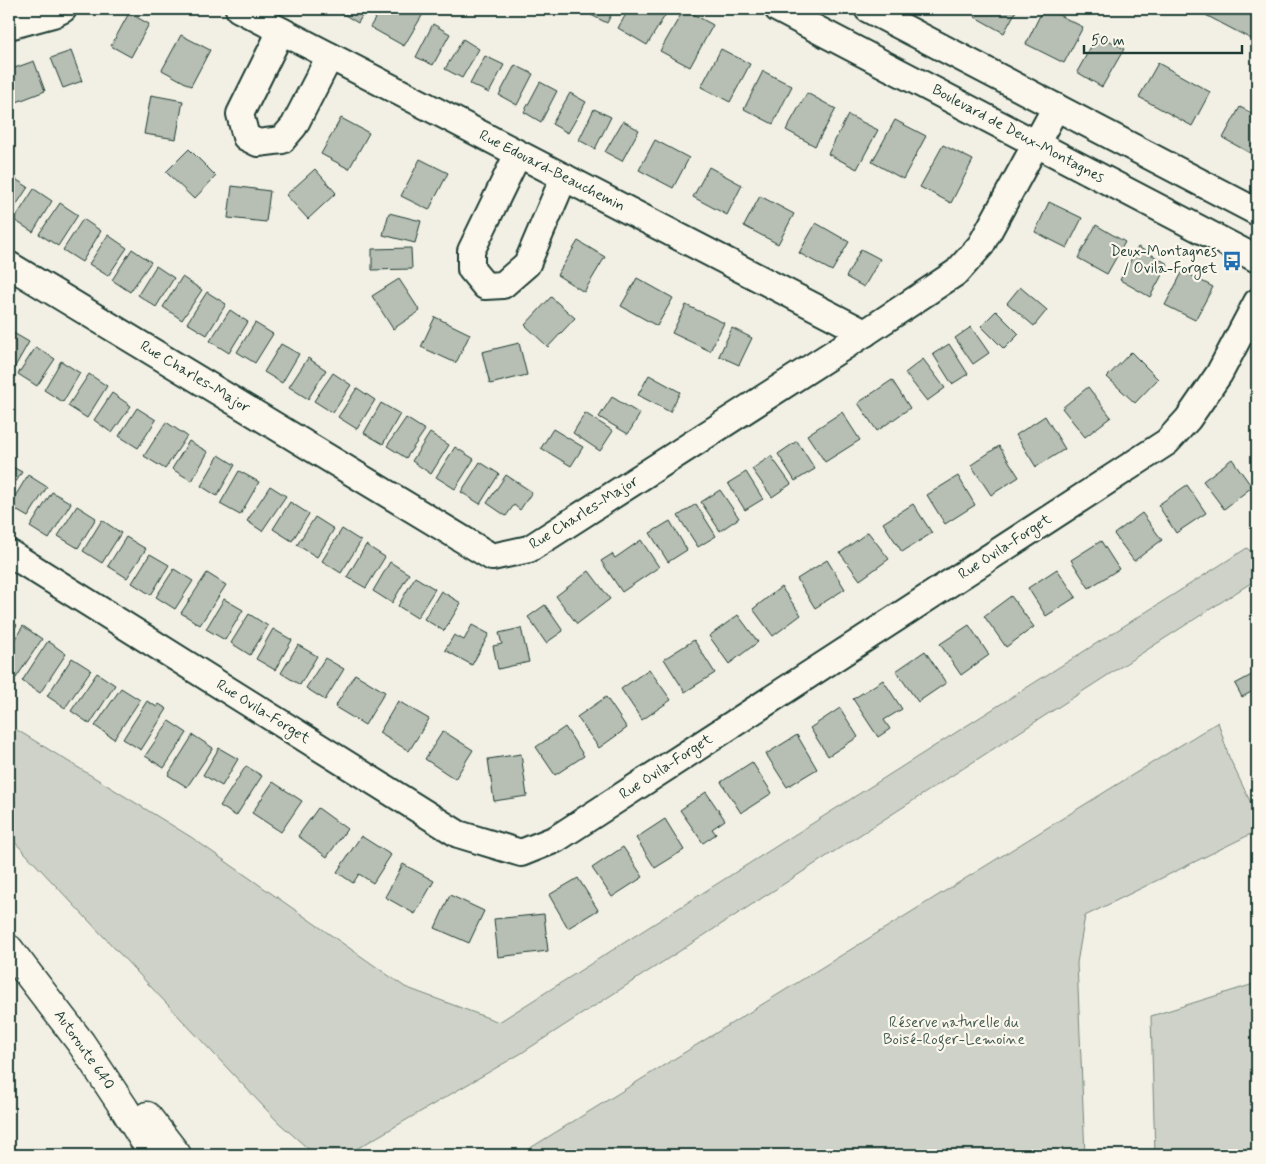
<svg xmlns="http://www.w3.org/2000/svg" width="1266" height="1164" font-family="Mynerve,sans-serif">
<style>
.green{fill:#cfd2c8;stroke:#77887e}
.building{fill:#b7beb3;stroke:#1f3d34}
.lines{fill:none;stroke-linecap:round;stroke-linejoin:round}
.minor-casing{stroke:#1f3d34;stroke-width:30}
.highway-casing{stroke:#1f3d34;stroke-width:31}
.minor{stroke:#fbf7ec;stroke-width:26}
.highway{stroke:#fbf7ec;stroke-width:28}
.labels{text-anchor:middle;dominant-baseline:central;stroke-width:4.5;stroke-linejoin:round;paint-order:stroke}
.street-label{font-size:15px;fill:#1f3d34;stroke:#fbf7ec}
.poi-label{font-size:15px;fill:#1f3d34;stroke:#fbf7ec;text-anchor:end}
.park-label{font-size:15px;fill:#425b52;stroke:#fbf7ec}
</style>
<rect width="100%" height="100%" fill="#f2f0e5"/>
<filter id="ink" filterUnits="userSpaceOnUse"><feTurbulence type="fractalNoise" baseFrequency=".02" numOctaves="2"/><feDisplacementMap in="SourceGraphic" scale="10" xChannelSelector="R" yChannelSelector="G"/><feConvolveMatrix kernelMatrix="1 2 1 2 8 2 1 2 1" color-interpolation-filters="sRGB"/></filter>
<g filter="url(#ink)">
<g class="green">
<path d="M1247 548 1257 558V579L520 1054 346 1155 314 1154 278 1122 9 836V725L191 837 405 987 499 1022Z"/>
<path d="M1218 722 1229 757 1257 816V831L1085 916 1077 963 1085 1155H519Z"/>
<path d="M1257 983V1155H1155L1151 1016Z"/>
</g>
<g class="building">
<path d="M342 9H366L358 23 340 12Z"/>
<path d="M381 9H426L404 46 370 27Z"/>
<path d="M579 9H614L607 23Z"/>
<path d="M629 9H669L647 45 618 28Z"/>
<path d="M684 9 713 25 690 67 660 51Z"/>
<path d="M980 9H1017L1004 33 975 17Z"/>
<path d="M1043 9H1047L1083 27 1064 63 1026 44Z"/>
<path d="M1201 9H1257V38L1255 41 1200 12Z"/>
<path d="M129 13 149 24 131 57 111 46Z"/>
<path d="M433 24 450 34 433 65 416 57Z"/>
<path d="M1098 34 1124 49 1102 87 1077 72Z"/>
<path d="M181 35 210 50 191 86 162 70Z"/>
<path d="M463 39 479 49 462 78 445 69Z"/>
<path d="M721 49 750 64 730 102 701 87Z"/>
<path d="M71 51 82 81 63 88 51 58Z"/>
<path d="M485 56 504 65 489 93 470 84Z"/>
<path d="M34 61 45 91 9 105V70Z"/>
<path d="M1158 63 1210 92 1192 126 1139 97Z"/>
<path d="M515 65 533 74 517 105 499 95Z"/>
<path d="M763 71 792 86 773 124 744 109Z"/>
<path d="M540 82 557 91 541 122 524 112Z"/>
<path d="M570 93 586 102 568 133 552 124Z"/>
<path d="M807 93 836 109 815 146 786 130Z"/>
<path d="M151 95 183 101 176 139 144 134Z"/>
<path d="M1240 107 1257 116V157L1223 138Z"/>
<path d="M594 109 611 117 595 149 579 140Z"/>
<path d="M848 115 878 130 857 169 828 154Z"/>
<path d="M341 118 369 133 349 169 321 154Z"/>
<path d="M895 120 926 136 903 179 872 162Z"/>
<path d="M623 121 639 130 622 161 605 152Z"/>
<path d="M655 140 689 158 673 188 639 170Z"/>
<path d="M943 145 973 160 951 203 920 187Z"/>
<path d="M189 149 216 176 194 199 166 172Z"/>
<path d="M420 159 448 173 429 210 401 196Z"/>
<path d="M709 167 742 185 727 215 693 197Z"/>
<path d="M315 169 336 193 308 219 286 195Z"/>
<path d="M9 175 28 187 9 216Z"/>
<path d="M232 186 270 191 266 222 228 218Z"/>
<path d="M34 189 52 201 33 232 14 220Z"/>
<path d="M760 196 794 214 778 244 744 226Z"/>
<path d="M1049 202 1082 218 1067 248 1035 232Z"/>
<path d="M60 203 78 215 58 246 39 234Z"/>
<path d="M389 213 421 221 415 243 383 235Z"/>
<path d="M83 219 101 231 82 262 63 250Z"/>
<path d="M816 223 849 242 832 271 799 253Z"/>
<path d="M1096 225 1125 242 1107 274 1078 258Z"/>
<path d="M108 235 127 248 108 276 89 264Z"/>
<path d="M578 241 605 257 584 292 557 275Z"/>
<path d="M1138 247 1168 264 1150 297 1120 280Z"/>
<path d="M411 248 412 269 372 270V249Z"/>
<path d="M132 249 151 262 130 292 112 280Z"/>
<path d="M861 249 880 259 864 287 846 277Z"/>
<path d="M156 266 174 278 156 307 138 295Z"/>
<path d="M1183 271 1213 287 1195 320 1165 305Z"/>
<path d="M182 277 202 290 182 320 163 307Z"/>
<path d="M637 278 673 298 657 326 621 306Z"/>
<path d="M399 279 420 311 393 329 372 296Z"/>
<path d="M1020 287 1047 310 1034 326 1007 303Z"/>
<path d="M207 292 226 304 207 335 187 323Z"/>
<path d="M551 297 575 318 548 347 525 325Z"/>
<path d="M686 305 724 323 710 351 672 333Z"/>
<path d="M230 310 248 322 229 353 210 341Z"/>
<path d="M996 311 1019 334 1004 349 981 326Z"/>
<path d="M435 317 470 334 456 363 421 347Z"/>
<path d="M255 323 273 334 255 363 237 352Z"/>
<path d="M971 327 989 353 973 364 955 338Z"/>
<path d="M732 328 752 338 739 365 719 356Z"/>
<path d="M10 331 29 342 13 370 9 368Z"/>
<path d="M519 343 527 375 490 384 482 352Z"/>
<path d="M281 344 299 354 282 383 264 372Z"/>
<path d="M949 344 968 374 952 384 933 354Z"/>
<path d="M36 347 55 359 37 386 18 374Z"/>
<path d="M1131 352 1158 379 1135 403 1107 377Z"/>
<path d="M308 358 326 370 308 399 289 387Z"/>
<path d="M923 359 945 388 927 401 905 373Z"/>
<path d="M61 361 80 373 63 402 44 390Z"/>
<path d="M333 373 351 385 333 413 314 401Z"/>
<path d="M89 374 107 386 87 418 68 406Z"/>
<path d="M649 375 680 392 670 412 638 395Z"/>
<path d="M892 380 910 408 877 431 858 403Z"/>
<path d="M1088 387 1111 417 1085 437 1062 408Z"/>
<path d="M357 388 375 400 357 429 338 417Z"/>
<path d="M112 393 131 406 112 433 94 420Z"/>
<path d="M612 397 640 414 628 434 599 417Z"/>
<path d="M381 403 400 414 383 444 364 433Z"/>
<path d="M137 408 156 420 138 448 119 436Z"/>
<path d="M842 412 860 440 825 462 807 435Z"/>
<path d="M585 413 613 431 600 451 573 433Z"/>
<path d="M1045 416 1065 449 1036 467 1016 435Z"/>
<path d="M406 418 425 430 406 458 387 446Z"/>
<path d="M166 422 187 436 165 469 144 456Z"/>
<path d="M553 429 583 447 571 466 541 448Z"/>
<path d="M430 433 449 445 431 474 412 461Z"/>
<path d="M189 441 208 452 192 481 172 469Z"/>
<path d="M797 441 815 469 795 481 778 454Z"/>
<path d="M999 446 1019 477 991 495 971 465Z"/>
<path d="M455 447 474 459 455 489 436 477Z"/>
<path d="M219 455 235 465 217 496 201 486Z"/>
<path d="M771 456 791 484 772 497 752 469Z"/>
<path d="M1232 459 1252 487 1224 509 1203 481Z"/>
<path d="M480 462 499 474 480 504 461 492Z"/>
<path d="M9 465 22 472 9 493Z"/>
<path d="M239 471 259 482 240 515 220 504Z"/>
<path d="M746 472 763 499 745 510 728 483Z"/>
<path d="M28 475 47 487 28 517 9 506Z"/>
<path d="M506 475 532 492 520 510 514 505 506 516 487 503Z"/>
<path d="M958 476 975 505 945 524 927 495Z"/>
<path d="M1187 485 1206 513 1176 533 1158 505Z"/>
<path d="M270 486 286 496 262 531 247 521Z"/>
<path d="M720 490 739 518 720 531 701 502Z"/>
<path d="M52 492 71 503 49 539 30 527Z"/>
<path d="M290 502 309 514 292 541 273 529Z"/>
<path d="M696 504 716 536 698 547 678 516Z"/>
<path d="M913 504 932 533 902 552 883 523Z"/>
<path d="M77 506 96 518 78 548 58 536Z"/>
<path d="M1142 513 1162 540 1134 561 1114 534Z"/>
<path d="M315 517 334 529 317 557 297 545Z"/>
<path d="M102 520 121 533 102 563 83 551Z"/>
<path d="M670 521 687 550 668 562 650 533Z"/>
<path d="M342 529 361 541 341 573 322 561Z"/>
<path d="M868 532 889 559 860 580 840 553Z"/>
<path d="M126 537 146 549 127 578 108 566Z"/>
<path d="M641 540 659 567 622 592 601 561 612 554 615 558Z"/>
<path d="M1101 541 1119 569 1089 588 1071 560Z"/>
<path d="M366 545 385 557 366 588 347 577Z"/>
<path d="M150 554 169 565 151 595 132 583Z"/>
<path d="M827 560 845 589 815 608 797 579Z"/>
<path d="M390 562 409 574 392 603 373 591Z"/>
<path d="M174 569 193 581 175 609 156 597Z"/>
<path d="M1057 569 1076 597 1046 616 1028 588Z"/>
<path d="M589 571 610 599 577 624 556 596Z"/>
<path d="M207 573 226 585 200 625 181 613Z"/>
<path d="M415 577 435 589 417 618 398 606Z"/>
<path d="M781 587 801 615 773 636 753 609Z"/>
<path d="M441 591 461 603 444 631 424 619Z"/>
<path d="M1011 596 1034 627 1006 647 984 616Z"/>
<path d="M224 599 243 610 225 640 206 629Z"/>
<path d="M545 605 563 631 546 643 528 617Z"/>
<path d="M249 614 268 626 250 655 231 643Z"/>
<path d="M738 615 758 642 729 664 709 636Z"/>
<path d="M9 620 17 625 9 637Z"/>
<path d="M472 625 489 634 472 665 445 650 454 635 464 640Z"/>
<path d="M969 625 989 655 961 675 940 644Z"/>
<path d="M23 626 42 639 16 678 9 673V648Z"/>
<path d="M521 628 529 662 498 669 493 646 502 644 499 633Z"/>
<path d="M273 629 292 640 275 670 256 659Z"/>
<path d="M694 640 715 673 685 692 664 659Z"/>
<path d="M48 641 66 654 40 693 22 681Z"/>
<path d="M298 645 317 656 300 685 281 673Z"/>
<path d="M925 651 946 683 918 702 896 671Z"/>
<path d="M72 658 91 670 65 708 47 696Z"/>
<path d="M325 658 344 669 325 700 306 688Z"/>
<path d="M649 669 671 700 642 720 621 689Z"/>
<path d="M1257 672V689L1242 697 1235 684Z"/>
<path d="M97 673 115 685 90 724 71 711Z"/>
<path d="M355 674 385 692 365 725 335 707Z"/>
<path d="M883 680 902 709 884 720 890 729 878 737 853 699Z"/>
<path d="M121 688 140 700 114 739 95 726Z"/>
<path d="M606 697 627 728 599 748 577 717Z"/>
<path d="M147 701 157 707 159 704 167 709 141 750 123 739Z"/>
<path d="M398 701 429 719 409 751 379 733Z"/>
<path d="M840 708 858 737 828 756 810 728Z"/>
<path d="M169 721 187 733 164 768 145 756Z"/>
<path d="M565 727 584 756 555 775 536 747Z"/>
<path d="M443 731 473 750 455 779 425 759Z"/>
<path d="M193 735 213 748 187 787 168 775Z"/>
<path d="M797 735 817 769 787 787 766 754Z"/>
<path d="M219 748 238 759 222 786 203 775Z"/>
<path d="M521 754 527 796 494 801 488 759Z"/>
<path d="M752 762 772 793 741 813 721 782Z"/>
<path d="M246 766 262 776 236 816 220 806Z"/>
<path d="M273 782 302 801 281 832 252 813Z"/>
<path d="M706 792 725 820 712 829 716 834 703 843 680 810Z"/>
<path d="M318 808 347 829 327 857 298 836Z"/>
<path d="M665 819 684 850 655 868 636 838Z"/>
<path d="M361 836 391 855 373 883 359 874 353 883 337 872Z"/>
<path d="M623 847 643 877 612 897 592 868Z"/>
<path d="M403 864 434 881 415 914 385 897Z"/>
<path d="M578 878 598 910 568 928 549 895Z"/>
<path d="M450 895 484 911 469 943 435 928Z"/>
<path d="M544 914 548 951 498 957 494 919Z"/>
</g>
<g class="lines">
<defs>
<g id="minor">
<path d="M239 9 865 333"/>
<path d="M778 9 1257 259"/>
<path d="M868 9 1257 212"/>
<path d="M9 26 53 14 63 9"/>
<path d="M281 31 240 114 246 137 258 143 282 140 294 126 330 56"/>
<path d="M518 154 471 251V269L485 286 503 285 527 264 564 177"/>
<path d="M9 265 492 557 529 549 865 333 957 272 981 245 1056 107"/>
<path d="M9 553 458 834 521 853 556 839 1167 442 1188 419 1219 374 1257 302"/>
</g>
<g id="highway">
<path d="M9 949 81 1043 124 1108 153 1155"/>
<path d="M147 1116 177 1155"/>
</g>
</defs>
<use href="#minor" class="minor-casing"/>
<use href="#highway" class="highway-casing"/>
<use href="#minor" class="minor"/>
<use href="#highway" class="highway"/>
</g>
</g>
<defs>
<symbol id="bus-bare" viewBox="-9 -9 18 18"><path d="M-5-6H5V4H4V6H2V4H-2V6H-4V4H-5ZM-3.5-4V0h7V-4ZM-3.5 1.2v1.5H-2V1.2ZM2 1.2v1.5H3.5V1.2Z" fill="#1f6fb2" stroke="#fbf7ec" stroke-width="2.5" paint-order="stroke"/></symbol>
</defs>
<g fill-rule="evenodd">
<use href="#bus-bare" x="1218" y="247" width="28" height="28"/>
</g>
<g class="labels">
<g class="street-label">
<text transform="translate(1018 134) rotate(28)">Boulevard de Deux-Montagnes</text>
<text transform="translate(552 171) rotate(27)">Rue Edouard-Beauchemin</text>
<text transform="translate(195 377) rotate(31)">Rue Charles-Major</text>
<text transform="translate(584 513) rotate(-32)">Rue Charles-Major</text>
<text transform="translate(1005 547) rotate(-33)">Rue Ovila-Forget</text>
<text transform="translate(263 712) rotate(32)">Rue Ovila-Forget</text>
<text transform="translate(666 767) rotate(-33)">Rue Ovila-Forget</text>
<text transform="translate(84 1050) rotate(55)">Autoroute 640</text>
</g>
<g class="poi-label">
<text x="1217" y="252">Deux-Montagnes<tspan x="1217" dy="17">/ Ovila-Forget</tspan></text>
</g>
<g class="park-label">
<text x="954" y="1023">Réserve naturelle du<tspan x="954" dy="17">Boisé-Roger-Lemoine</tspan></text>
</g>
</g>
<rect width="1266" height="1164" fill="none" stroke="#fbf7ec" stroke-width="30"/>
<rect x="15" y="15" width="1236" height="1134" fill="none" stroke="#1f3d34" stroke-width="2" filter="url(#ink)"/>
<path d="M1084 45v8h158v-8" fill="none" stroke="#1f3d34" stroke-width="2.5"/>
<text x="1091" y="45" font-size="15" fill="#1f3d34" stroke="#fbf7ec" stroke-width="4" paint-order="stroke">50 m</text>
</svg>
